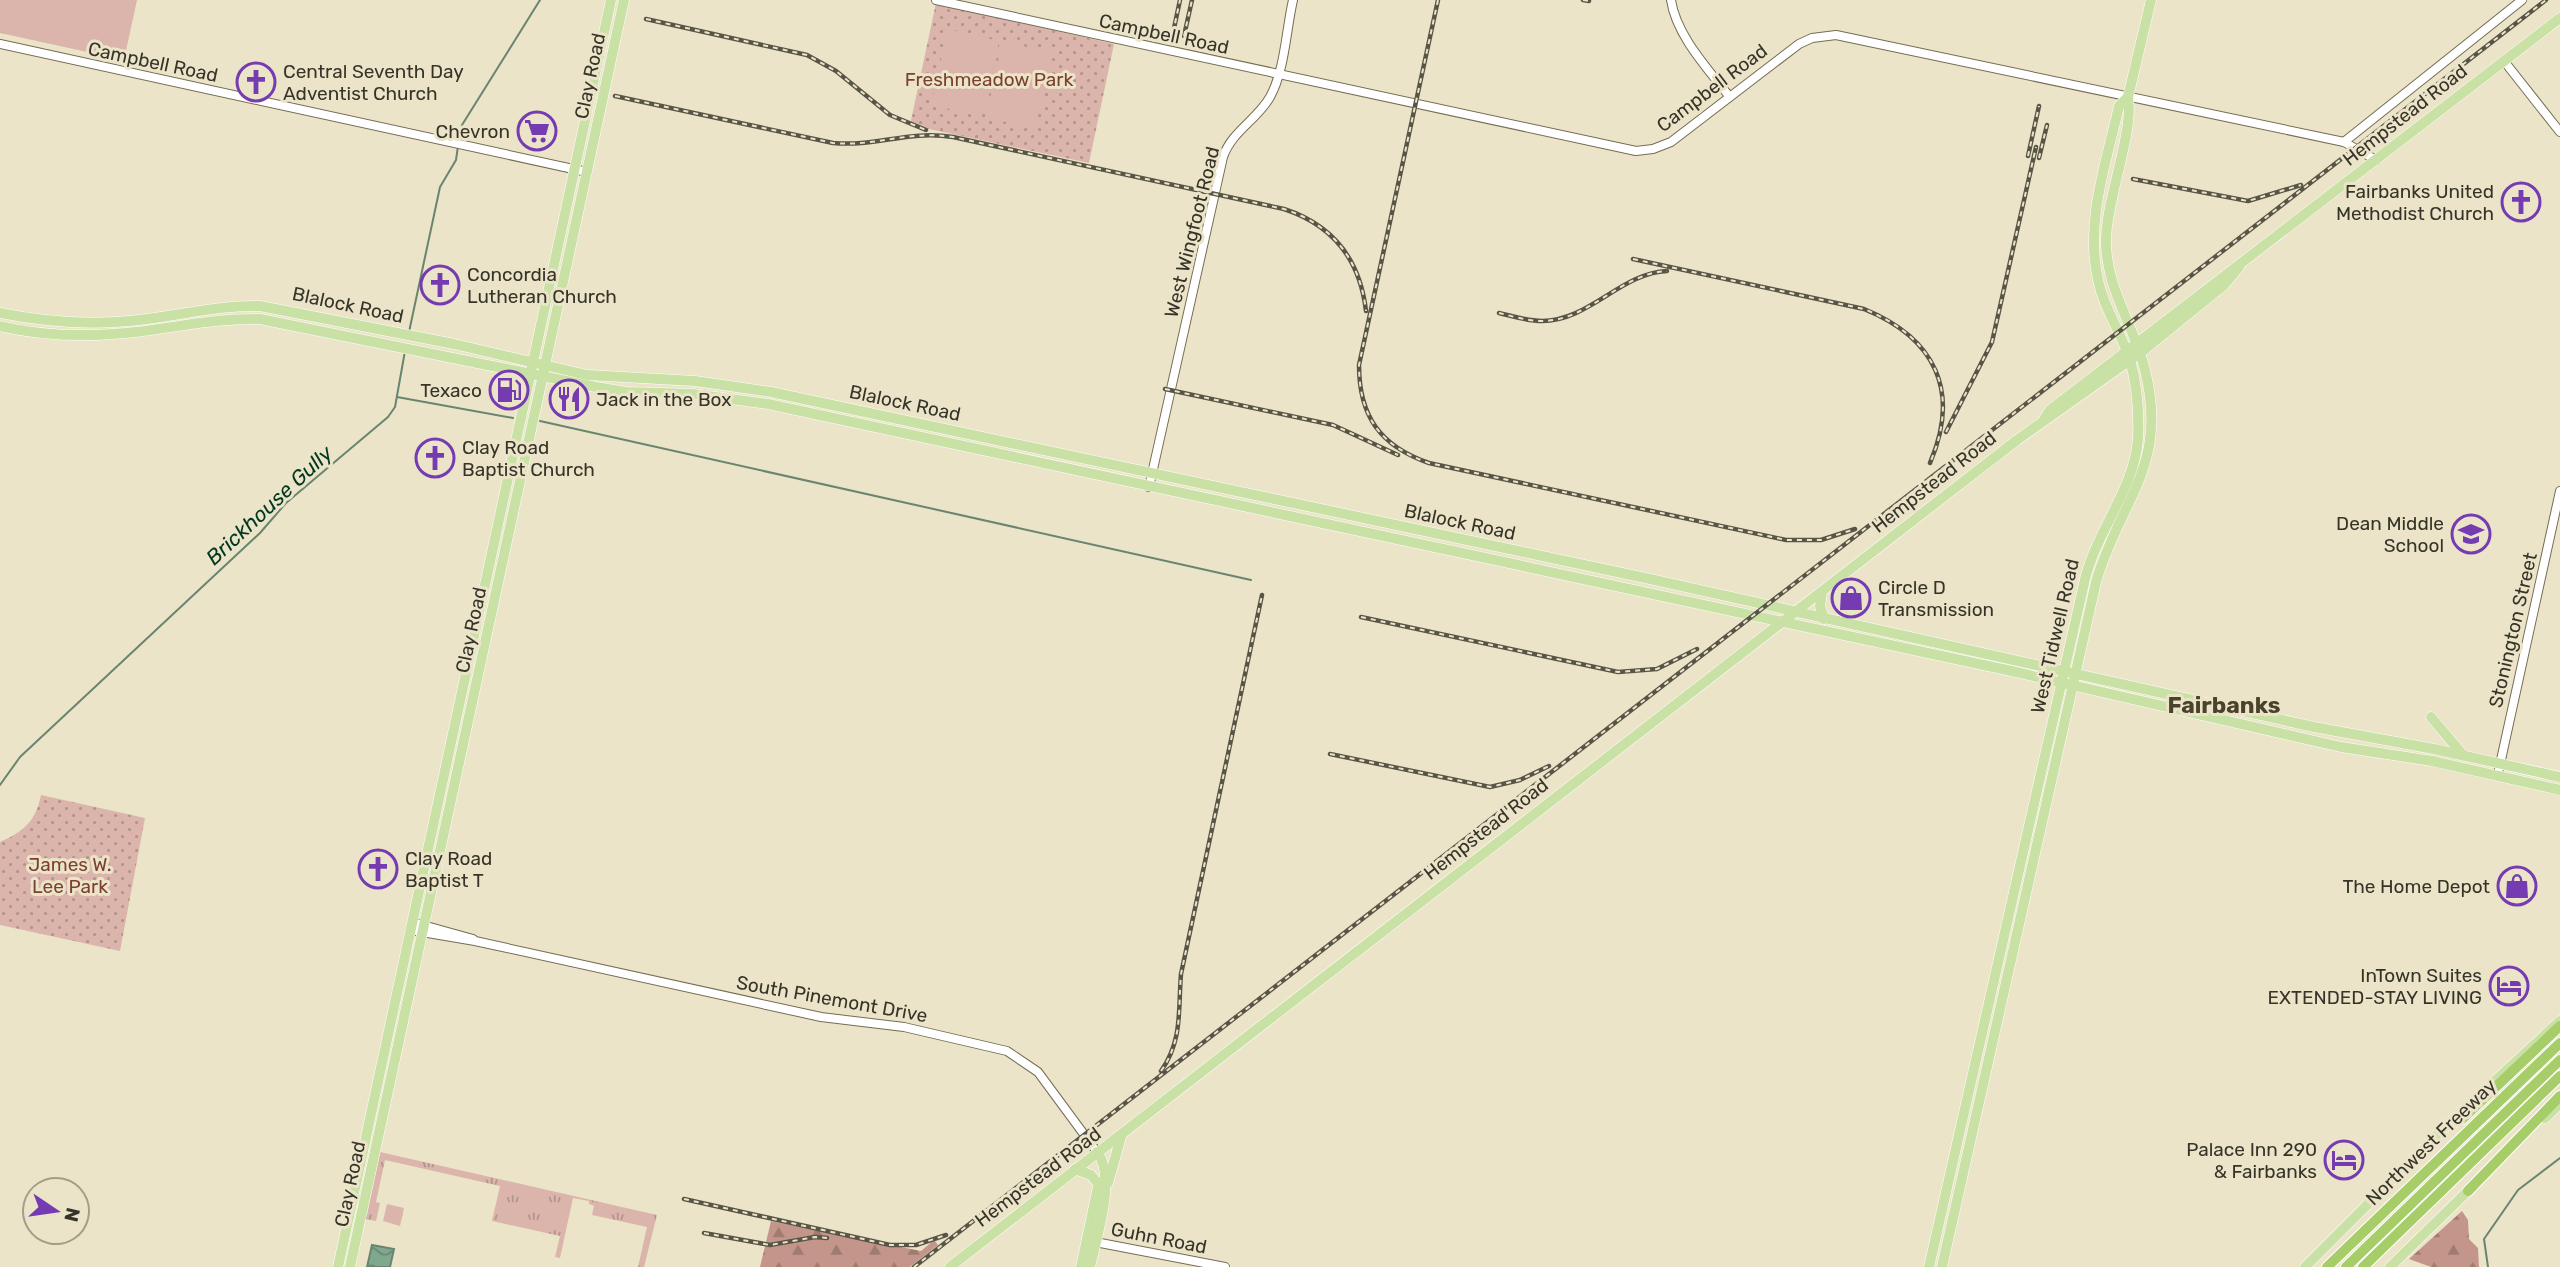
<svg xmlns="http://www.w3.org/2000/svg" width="2560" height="1267" font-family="Rubik,sans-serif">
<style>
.grass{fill:url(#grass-tufts)}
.forest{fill:url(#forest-firs)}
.park{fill:url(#park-dots)}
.pitch{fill:#dbb5ac}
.water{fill:url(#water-waves);stroke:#698570;stroke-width:2}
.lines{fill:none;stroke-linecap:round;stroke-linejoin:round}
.stream{stroke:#698570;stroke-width:2}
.minor-casing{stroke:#746d55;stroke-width:10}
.major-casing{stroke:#fff;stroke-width:11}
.highway-casing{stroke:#fff;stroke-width:12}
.minor{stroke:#fff;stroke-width:8}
.major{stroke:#cae1a5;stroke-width:10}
.highway{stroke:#a7cd69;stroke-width:10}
.rail-casing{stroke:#585547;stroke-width:4.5}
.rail{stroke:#ebe4c8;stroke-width:2;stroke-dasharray:5;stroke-linecap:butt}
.labels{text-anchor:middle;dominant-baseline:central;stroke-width:6;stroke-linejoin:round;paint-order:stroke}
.street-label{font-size:19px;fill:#363429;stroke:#ebe4c8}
.poi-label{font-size:19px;fill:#363429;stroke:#ebe4c8;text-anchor:end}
.park-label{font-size:19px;fill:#7c3f31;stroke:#ebe4c8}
.water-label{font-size:21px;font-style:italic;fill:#01371f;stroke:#ebe4c8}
.quarter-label{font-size:23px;font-weight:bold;fill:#49432c;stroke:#ebe4c8}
</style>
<defs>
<pattern id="grass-tufts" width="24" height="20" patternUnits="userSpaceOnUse" patternTransform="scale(1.75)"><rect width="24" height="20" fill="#dbb5ac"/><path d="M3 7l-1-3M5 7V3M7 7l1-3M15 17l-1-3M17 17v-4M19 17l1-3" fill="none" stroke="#b2948c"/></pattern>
<pattern id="forest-firs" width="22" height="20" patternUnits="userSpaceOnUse" patternTransform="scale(1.75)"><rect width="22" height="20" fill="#c4968b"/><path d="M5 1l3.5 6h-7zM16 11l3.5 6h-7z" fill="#a07b72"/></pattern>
<pattern id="park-dots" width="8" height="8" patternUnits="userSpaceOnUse" patternTransform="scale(1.75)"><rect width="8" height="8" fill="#dbb5ac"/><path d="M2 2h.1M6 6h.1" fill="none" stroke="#b2948c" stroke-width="1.8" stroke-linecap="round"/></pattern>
<pattern id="water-waves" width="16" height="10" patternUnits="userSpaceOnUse" patternTransform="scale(1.75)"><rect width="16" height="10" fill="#7fa88f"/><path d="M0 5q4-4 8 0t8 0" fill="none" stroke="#698a75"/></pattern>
</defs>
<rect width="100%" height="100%" fill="#ebe4c8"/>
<g class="grass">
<path d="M380 1152 657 1215 644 1267H638L647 1227 592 1215 594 1206 589 1204V1201L573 1198 560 1258 555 1257 560 1236 492 1221 500 1186 385 1160 376 1202 380 1203 376 1221 365 1219Z"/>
<path d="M387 1204 404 1208 400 1226 383 1221Z"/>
</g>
<g class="forest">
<path d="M2462 1211 2468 1220 2469 1239 2478 1248 2479 1267H2431L2409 1259Z"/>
<path d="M771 1221 921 1251 934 1240 938 1245 910 1267H760Z"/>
</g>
<g class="park">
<path d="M936 3 1114 44 1089 163 910 125Z"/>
<path d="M41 795 145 818 120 951 0 925V842C23 832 36 821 41 795Z"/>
</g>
<g class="pitch">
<path d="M0 0H137L124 60 0 33Z"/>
<path d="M948 29 999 41 982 116 931 105Z"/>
<path d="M1002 42 1052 52 1035 128 986 118Z"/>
</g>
<path class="water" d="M372 1245 394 1249 390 1267H367Z"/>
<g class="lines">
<g class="stream">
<path d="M459 141 462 125 540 0"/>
<path d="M409 332 440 187 456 160 458 146"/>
<path d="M397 397 513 418"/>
<path d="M540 421 1251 580"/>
<path d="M0 785 20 757 260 533 286 503 388 417 395 407 405 351"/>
<path d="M2488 1267 2484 1239 2518 1190 2560 1158"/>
</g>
<defs>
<g id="minor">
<path d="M936 0 1636 151 1653 149 1671 142 1799 44 1812 38 1836 35 2344 142 2376 160"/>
<path d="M1671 0C1676 35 1708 69 1729 96"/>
<path d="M0 44 587 172"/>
<path d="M2504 61 2560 132"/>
<path d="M2344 142 2522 0"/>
<path d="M1149 487 1223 157C1232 131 1257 120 1270 97 1285 70 1286 30 1293 0"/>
<path d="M2499 769 2560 491"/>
<path d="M412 922 473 939"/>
<path d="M410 930 475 941 821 1017 904 1027 1007 1051 1038 1072 1097 1152"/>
<path d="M1090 1241 1225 1267"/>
</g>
<g id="major">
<path d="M0 313C44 322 85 325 130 321 174 317 216 305 260 306L454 344 587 375 695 381 771 392 1650 579 2314 727 2434 749 2560 777"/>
<path d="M0 326C43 336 92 337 136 332 177 327 217 318 260 319L596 387 626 392 693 394 768 404 2007 670 2341 747 2432 761 2560 790"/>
<path d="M2044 419 2050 410 2560 18"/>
<path d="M1822 592 1820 606 1824 619"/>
<path d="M2431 717 2463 755"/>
<path d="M2545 1118 2560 1104"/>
<path d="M1075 1169 1091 1175 1099 1185"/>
<path d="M1108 1183 1121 1137"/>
<path d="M338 1267 611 0"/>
<path d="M350 1267 624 0"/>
<path d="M950 1267 2017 440 2140 353 2224 285 2239 267"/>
<path d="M1081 1267 1099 1182"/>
<path d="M1090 1267C1096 1238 1117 1177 1097 1152"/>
<path d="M1929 1267 2085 579C2097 530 2134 490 2138 439 2139 414 2137 384 2130 360 2121 332 2104 309 2098 280 2085 221 2106 164 2119 106L2128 97"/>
<path d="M1942 1267 2096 582C2120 500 2169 466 2145 370 2134 325 2105 287 2106 239 2107 197 2134 132 2128 97L2151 0"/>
<path d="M2305 1267 2447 1125 2560 1021"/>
<path d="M2390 1267 2473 1186"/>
</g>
<g id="highway">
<path d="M2447 1125 2462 1119 2560 1026"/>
<path d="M2468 1191 2560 1096"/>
<path d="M2327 1267 2560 1043"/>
<path d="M2346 1267 2560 1060"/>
<path d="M2363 1267 2560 1076"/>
</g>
</defs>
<use href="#minor" class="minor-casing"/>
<use href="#major" class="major-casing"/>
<use href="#highway" class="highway-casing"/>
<use href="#minor" class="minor"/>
<use href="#major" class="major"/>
<use href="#highway" class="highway"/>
<defs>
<g id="rail">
<path d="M1438 0 1359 365C1359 416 1380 446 1429 463L1786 540H1821L1855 529"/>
<path d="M1583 0 1589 1"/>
<path d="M646 19 807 55 836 71 890 115 926 130"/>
<path d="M1173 33 1180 0"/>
<path d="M1184 36 1192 0"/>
<path d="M615 96 833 143C876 147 908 130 953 137L1284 209C1333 225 1360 260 1366 311"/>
<path d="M2028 156 2039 106"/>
<path d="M2039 158 2047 125"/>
<path d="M2133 179 2248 201 2301 185"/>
<path d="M1633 259 1864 309C1935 338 1961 391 1930 463"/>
<path d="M1499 313C1512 316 1527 321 1542 321 1589 321 1621 273 1667 271"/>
<path d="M1165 389 1333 425 1398 455"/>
<path d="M1946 432 1992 342 2036 147"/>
<path d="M1361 617 1618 672 1657 669 1697 649"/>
<path d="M1330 754 1490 787 1520 780 1549 766"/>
<path d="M1161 1071C1183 1040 1178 1010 1181 974L1262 595"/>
<path d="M684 1199 890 1245H916L946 1235"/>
<path d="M704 1233 770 1245 815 1237 827 1238"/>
<path d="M914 1267 2546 0"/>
</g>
</defs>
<use href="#rail" class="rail-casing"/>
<use href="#rail" class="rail"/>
</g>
<defs>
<symbol id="church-ring" viewBox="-11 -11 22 22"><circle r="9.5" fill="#ebe4c8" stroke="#753cb2" stroke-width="1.5"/><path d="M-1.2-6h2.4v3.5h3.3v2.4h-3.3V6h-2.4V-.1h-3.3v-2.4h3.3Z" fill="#753cb2"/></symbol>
<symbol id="supermarket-ring" viewBox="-11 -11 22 22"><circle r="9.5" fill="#ebe4c8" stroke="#753cb2" stroke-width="1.5"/><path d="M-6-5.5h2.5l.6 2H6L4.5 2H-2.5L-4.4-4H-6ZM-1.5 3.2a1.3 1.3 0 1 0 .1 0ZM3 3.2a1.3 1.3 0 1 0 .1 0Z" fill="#753cb2"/></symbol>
<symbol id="fuel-ring" viewBox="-11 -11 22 22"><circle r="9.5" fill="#ebe4c8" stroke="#753cb2" stroke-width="1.5"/><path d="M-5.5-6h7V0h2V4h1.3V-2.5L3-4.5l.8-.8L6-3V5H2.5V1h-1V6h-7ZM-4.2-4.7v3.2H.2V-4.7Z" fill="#753cb2"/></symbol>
<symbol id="restaurant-ring" viewBox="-11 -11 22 22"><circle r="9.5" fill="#ebe4c8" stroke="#753cb2" stroke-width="1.5"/><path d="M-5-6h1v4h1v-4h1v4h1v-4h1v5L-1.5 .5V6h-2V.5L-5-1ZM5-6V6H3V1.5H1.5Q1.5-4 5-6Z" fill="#753cb2"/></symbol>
<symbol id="school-ring" viewBox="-11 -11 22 22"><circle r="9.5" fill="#ebe4c8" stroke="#753cb2" stroke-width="1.5"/><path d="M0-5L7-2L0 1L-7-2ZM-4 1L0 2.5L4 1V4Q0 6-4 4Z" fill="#753cb2"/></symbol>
<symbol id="shop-ring" viewBox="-11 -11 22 22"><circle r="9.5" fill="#ebe4c8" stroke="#753cb2" stroke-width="1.5"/><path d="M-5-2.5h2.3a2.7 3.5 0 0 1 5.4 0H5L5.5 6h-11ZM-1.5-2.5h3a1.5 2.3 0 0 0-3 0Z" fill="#753cb2"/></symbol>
<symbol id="hotel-ring" viewBox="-11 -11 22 22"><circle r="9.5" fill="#ebe4c8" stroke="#753cb2" stroke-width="1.5"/><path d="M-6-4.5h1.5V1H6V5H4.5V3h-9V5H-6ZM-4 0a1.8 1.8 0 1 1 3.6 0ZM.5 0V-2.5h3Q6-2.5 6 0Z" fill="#753cb2"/></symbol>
</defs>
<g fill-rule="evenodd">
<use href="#church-ring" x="234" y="60" width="44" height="44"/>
<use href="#supermarket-ring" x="515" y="109" width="44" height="44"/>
<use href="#church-ring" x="2499" y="180" width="44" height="44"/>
<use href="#church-ring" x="418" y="263" width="44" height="44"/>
<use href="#fuel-ring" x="487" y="368" width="44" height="44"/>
<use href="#restaurant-ring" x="547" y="377" width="44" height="44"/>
<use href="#church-ring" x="413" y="436" width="44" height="44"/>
<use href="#school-ring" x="2449" y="512" width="44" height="44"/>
<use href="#shop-ring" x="1829" y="576" width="44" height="44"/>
<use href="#church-ring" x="356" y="847" width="44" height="44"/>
<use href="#shop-ring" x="2495" y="864" width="44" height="44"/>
<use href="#hotel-ring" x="2487" y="964" width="44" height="44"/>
<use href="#hotel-ring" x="2322" y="1138" width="44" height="44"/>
</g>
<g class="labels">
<g class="street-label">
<text transform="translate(1164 34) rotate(12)">Campbell Road</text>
<text transform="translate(153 62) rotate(12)">Campbell Road</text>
<text transform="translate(590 76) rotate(-78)">Clay Road</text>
<text transform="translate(1712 88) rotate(-37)">Campbell Road</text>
<text transform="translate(2405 115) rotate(-38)">Hempstead Road</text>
<text transform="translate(1192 232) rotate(-76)">West Wingfoot Road</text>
<text transform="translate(348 305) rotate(12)">Blalock Road</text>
<text transform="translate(905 403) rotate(12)">Blalock Road</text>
<text transform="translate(1934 482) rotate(-38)">Hempstead Road</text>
<text transform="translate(1460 522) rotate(12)">Blalock Road</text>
<text transform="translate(471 630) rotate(-78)">Clay Road</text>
<text transform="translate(2513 630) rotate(-77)">Stonington Street</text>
<text transform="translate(2055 636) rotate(-77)">West Tidwell Road</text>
<text transform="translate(1486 829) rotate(-38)">Hempstead Road</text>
<text transform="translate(832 999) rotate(10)">South Pinemont Drive</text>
<text transform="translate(2431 1142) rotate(-44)">Northwest Freeway</text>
<text transform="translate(1038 1177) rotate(-37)">Hempstead Road</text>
<text transform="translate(350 1184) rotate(-78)">Clay Road</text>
<text transform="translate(1159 1238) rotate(11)">Guhn Road</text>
</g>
<g class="poi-label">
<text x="283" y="71" text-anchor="start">Central Seventh Day<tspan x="283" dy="22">Adventist Church</tspan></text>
<text x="510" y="131">Chevron</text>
<text x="2494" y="191">Fairbanks United<tspan x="2494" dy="22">Methodist Church</tspan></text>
<text x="467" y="274" text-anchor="start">Concordia<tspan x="467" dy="22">Lutheran Church</tspan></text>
<text x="482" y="390">Texaco</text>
<text x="596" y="399" text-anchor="start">Jack in the Box</text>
<text x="462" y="447" text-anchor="start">Clay Road<tspan x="462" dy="22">Baptist Church</tspan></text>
<text x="2444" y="523">Dean Middle<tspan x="2444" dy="22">School</tspan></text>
<text x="1878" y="587" text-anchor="start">Circle D<tspan x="1878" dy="22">Transmission</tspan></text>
<text x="405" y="858" text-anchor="start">Clay Road<tspan x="405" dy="22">Baptist T</tspan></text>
<text x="2490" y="886">The Home Depot</text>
<text x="2482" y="975">InTown Suites<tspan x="2482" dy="22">EXTENDED-STAY LIVING</tspan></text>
<text x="2317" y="1149">Palace Inn 290<tspan x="2317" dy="22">&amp; Fairbanks</tspan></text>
</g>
<g class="park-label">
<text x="989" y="79">Freshmeadow Park</text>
<text x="70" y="864">James W.<tspan x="70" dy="22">Lee Park</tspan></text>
</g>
<g class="water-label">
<text transform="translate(269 505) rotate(-43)">Brickhouse Gully</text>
</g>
<g class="quarter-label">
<text x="2224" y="705">Fairbanks</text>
</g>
</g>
<g transform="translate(56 1211) rotate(103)"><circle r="33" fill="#ebe4c8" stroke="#a39e88" stroke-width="2"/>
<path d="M0-5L12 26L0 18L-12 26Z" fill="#753cb2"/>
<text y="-10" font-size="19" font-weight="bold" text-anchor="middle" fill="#363429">N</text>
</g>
</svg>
